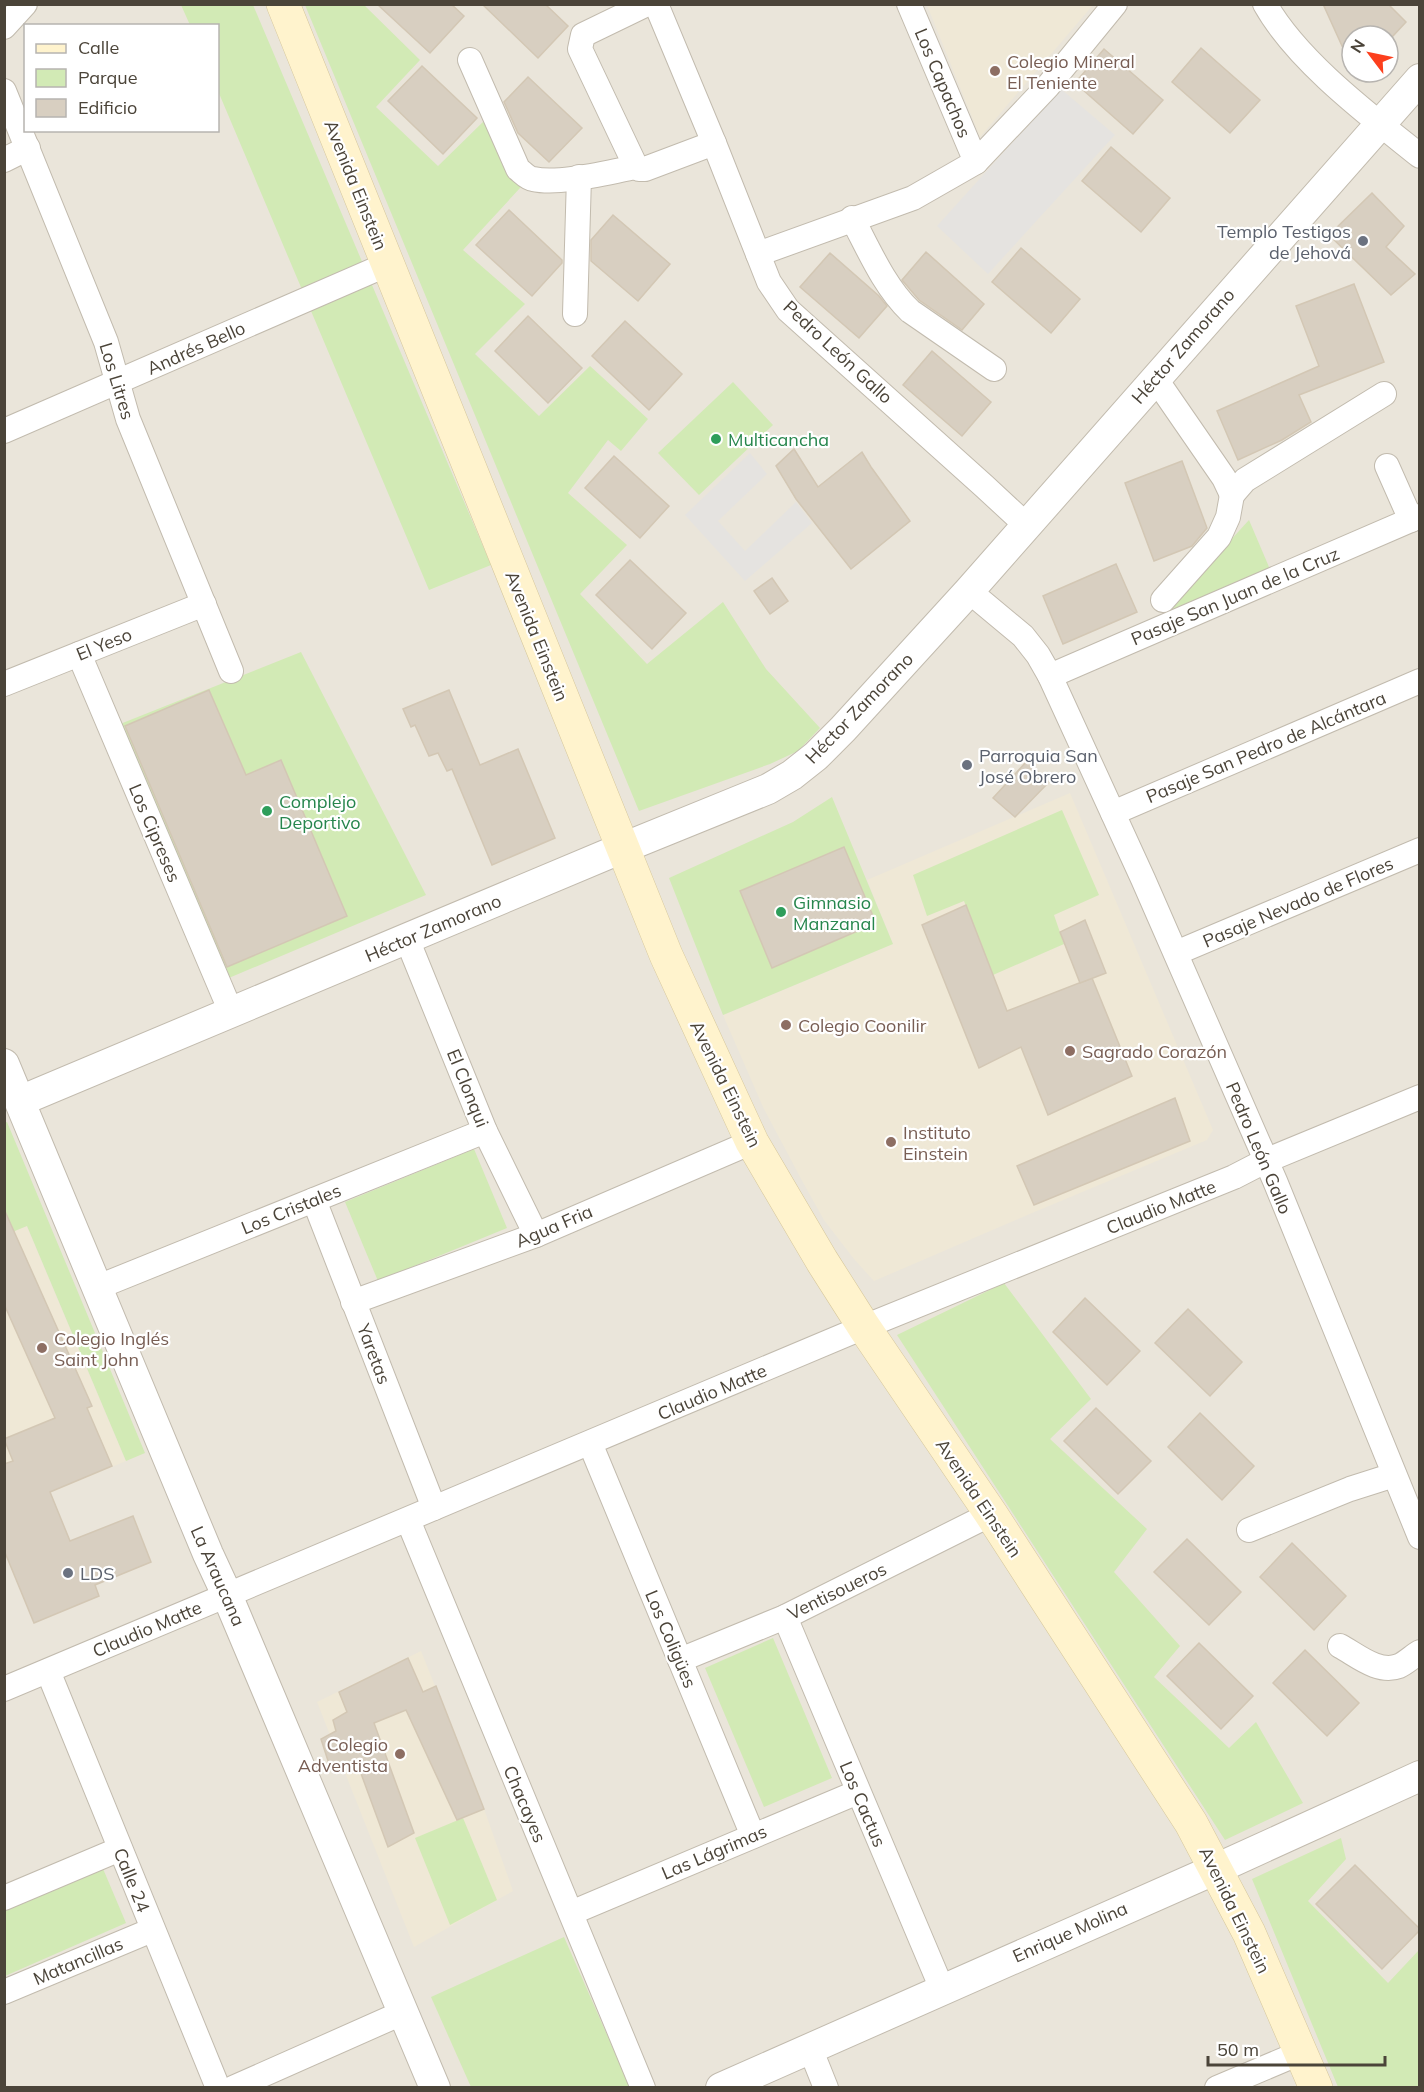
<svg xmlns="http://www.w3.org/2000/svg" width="1424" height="2092" font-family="Mulish,sans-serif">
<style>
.residential{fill:#eae5da;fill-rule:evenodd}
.education{fill:#efe8d6}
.green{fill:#d2eab5}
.parking{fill:#e5e3e0}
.building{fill:#d8cfc1;stroke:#d3c7b4;stroke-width:1.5}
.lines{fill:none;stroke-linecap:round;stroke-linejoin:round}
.minor-casing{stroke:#c2bbae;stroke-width:26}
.tertiary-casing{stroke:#c2bbae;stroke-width:32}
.secondary-casing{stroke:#d6c79b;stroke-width:34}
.minor{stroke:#fff;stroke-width:24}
.tertiary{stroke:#fff;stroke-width:30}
.secondary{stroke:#fff3cd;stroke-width:33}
.education-dot{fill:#8d6e63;stroke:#fff;stroke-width:2}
.worship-dot{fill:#6b7280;stroke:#fff;stroke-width:2}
.leisure-dot{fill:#2e9e5b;stroke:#fff;stroke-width:2}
.labels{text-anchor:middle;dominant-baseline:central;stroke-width:4.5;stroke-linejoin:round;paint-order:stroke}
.education-label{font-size:18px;fill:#785e54;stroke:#fff;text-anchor:start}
.street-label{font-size:18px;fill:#4b4439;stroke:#fff}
.worship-label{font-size:18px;fill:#5b616d;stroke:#fff;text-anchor:start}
.leisure-label{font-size:18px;fill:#27864d;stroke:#fff;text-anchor:start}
</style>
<rect width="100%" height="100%" fill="#f6f3ec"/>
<path class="residential" d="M5 5H1419V2087L5 2088ZM26 26H218V130H26ZM1352 36H1388V72H1352Z"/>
<g class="education">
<path d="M927 5H1093L980 137Z"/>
<path d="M1070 793 1213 1130 1207 1140 1032 1213 874 1281 854 1259 824 1220 800 1177 763 1107 723 1015 893 944 867 880Z"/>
<path d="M27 1226 126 1461 5 1512V1235Z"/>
<path d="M421 1651 483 1806 513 1891 414 1947 317 1702Z"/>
</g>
<g class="green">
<path d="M181 5H253L491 565 429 590 218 91V26L190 25Z"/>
<path d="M305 5H364L420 60 376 107 438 166 485 120 532 175 463 250 525 304 475 354 539 416 590 366 648 419 621 451 608 440 568 493 627 545 580 594 647 664 723 602 766 669 820 728 798 751 770 764 639 811Z"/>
<path d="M733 382 773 425 699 495 658 453Z"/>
<path d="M1249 520 1272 574 1169 619 1166 611Z"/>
<path d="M301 652 426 895 224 980 115 726Z"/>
<path d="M832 797 893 944 723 1015 669 878 793 822Z"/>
<path d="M1062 810 1099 895 1054 915 1064 944 993 975 964 901 927 916 913 875Z"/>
<path d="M7 1122 145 1453 126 1461 27 1226 5 1235 4 1123Z"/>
<path d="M474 1149 507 1228 378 1281 345 1202Z"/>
<path d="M1004 1283 1091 1399 1050 1439 1147 1529 1114 1572 1180 1646 1154 1677 1229 1748 1256 1722 1303 1803 1225 1840 897 1335Z"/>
<path d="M773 1638 832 1778 764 1807 705 1668Z"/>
<path d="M463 1818 497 1900 450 1925 415 1838Z"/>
<path d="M1341 1838 1346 1859 1308 1901 1388 1983 1419 1950V2087H1338L1252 1879Z"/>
<path d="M101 1864 126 1923 5 1976 4 1907Z"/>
<path d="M564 1937 630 2087H471L431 1997Z"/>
</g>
<g class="parking">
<path d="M1061 89 1115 135 988 274 937 226Z"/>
<path d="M750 453 767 474 718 521 745 551 796 502 812 523 745 581 685 515Z"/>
</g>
<g class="building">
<path d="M377 4H451L464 16 430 53Z"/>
<path d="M482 4H545L568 26 538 58Z"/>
<path d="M1323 4H1388L1406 22 1393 36H1352V68Z"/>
<path d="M1201 48 1260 100 1230 133 1172 82Z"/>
<path d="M1104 49 1163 100 1133 134 1075 83Z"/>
<path d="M422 66 477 118 443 154 388 101Z"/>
<path d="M528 77 582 128 549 162 518 133 504 102Z"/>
<path d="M1111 147 1170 198 1141 232 1082 181Z"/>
<path d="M1372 193 1404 226 1386 247 1415 274 1391 295 1329 235Z"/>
<path d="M509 210 562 260V263L532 296 476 245Z"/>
<path d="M613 215 670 264 638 301 591 261V240Z"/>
<path d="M1021 248 1080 299 1051 333 992 282Z"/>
<path d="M926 252 984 304 962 330 919 300 902 280Z"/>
<path d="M830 253 879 296 887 306 859 338 800 287Z"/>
<path d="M1354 284 1384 362 1299 395 1311 422 1282 440 1238 460 1217 411 1319 366 1296 306Z"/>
<path d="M528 316 582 368 548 403 495 351Z"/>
<path d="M625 321 682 374 649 410 592 356Z"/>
<path d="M932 351 991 402 962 436 903 385Z"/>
<path d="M794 449 818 487 862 452 871 467 910 521 851 569 796 499 776 466Z"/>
<path d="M614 456 669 506 640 538 585 488Z"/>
<path d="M1182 461 1207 528 1192 546 1154 561 1125 483Z"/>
<path d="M630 560 686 613 652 649 596 595Z"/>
<path d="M1116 564 1137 612 1063 644 1043 596Z"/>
<path d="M772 578 788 601 770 614 754 591Z"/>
<path d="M209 690 246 775 281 760 347 916 227 967 125 726Z"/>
<path d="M449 690 480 765 518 749 555 838 492 865 452 769 447 771 438 753 429 756 415 725 411 727 403 709Z"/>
<path d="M1027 761 1049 782 1015 817 993 798Z"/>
<path d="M844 847 876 923 772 968 740 891Z"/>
<path d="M966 905 1007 1011 1092 978 1132 1076 1048 1115 1021 1047 979 1068 922 925Z"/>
<path d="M1085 920 1106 973 1080 983 1060 932Z"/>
<path d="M1175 1098 1190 1141 1034 1205 1017 1166Z"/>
<path d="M4 1209 92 1406 87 1408 112 1466 50 1492 70 1541 133 1516 151 1562 95 1585 99 1596 34 1623 4 1550V1464L13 1461 4 1439 55 1418 4 1304Z"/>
<path d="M1085 1298 1140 1351 1107 1385 1053 1332Z"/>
<path d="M1188 1309 1242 1362 1210 1396 1155 1343Z"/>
<path d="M1096 1408 1151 1461 1118 1494 1064 1441Z"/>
<path d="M1200 1413 1254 1466 1222 1500 1168 1447Z"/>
<path d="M1187 1539 1241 1592 1209 1625 1154 1572Z"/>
<path d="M1292 1543 1346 1596 1314 1630 1260 1577Z"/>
<path d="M1199 1643 1253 1696 1221 1729 1167 1676Z"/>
<path d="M1305 1650 1359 1703 1327 1736 1273 1683Z"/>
<path d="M408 1658 423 1692 436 1686 484 1809 457 1820 406 1710 374 1723 414 1833 388 1847 356 1760 331 1770 321 1739 336 1731 333 1720 347 1712 339 1692Z"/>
<path d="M1355 1865 1419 1928V1931L1382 1969 1316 1904Z"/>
</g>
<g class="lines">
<defs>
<g id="minor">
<path d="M647 4 583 35 580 49 636 167 639 169H645L714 143"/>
<path d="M656 4 714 143 769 282 788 310 984 486 1025 524"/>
<path d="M909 4 976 162"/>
<path d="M1265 4C1297 61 1369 115 1420 156"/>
<path d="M4 27 25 4"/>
<path d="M470 60 518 169C523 173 527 178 533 179 560 185 608 172 636 167"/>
<path d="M4 91 106 342 128 419 231 671"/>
<path d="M4 160 28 148"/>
<path d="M852 218C869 250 884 286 910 311L994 369"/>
<path d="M758 254 913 198 976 162 1048 86 1115 4"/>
<path d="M575 314 579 177"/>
<path d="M1155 378 1224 478 1232 495 1245 480 1384 394"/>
<path d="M4 431 388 264"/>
<path d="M1387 466 1411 520"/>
<path d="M969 591 1023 636 1038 655 1050 676 1143 879 1275 1181 1420 1537"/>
<path d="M1163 600 1219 537 1228 517 1232 495"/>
<path d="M79 654 231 1012"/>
<path d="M1050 676 1420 516"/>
<path d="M4 684 204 604"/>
<path d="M1113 813 1420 681"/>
<path d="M407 939 485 1131 536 1235"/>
<path d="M1176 953 1420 850"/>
<path d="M314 1200 434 1508"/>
<path d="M98 1287 485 1131"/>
<path d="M353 1302 536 1235 752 1142"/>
<path d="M590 1443 753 1836"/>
<path d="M408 1520 643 2088"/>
<path d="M1249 1530 1350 1489 1394 1475"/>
<path d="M785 1617 942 1989"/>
<path d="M1340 1646C1357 1655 1378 1674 1399 1666 1406 1663 1413 1656 1420 1652"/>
<path d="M680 1660 785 1617 991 1514"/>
<path d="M48 1671 218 2088"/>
<path d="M4 1689 864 1327 1234 1177 1265 1161 1420 1097"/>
<path d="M4 1898 120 1849"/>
<path d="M571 1913 858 1792"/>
<path d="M4 1992 152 1930"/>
<path d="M810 2048 826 2088"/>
<path d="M233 2088 402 2013"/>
<path d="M1217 2088 1302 2052"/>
</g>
<g id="tertiary">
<path d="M4 1064 208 1554 227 1595 435 2088"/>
<path d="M20 1101 608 854 768 789 792 775 816 756 843 729 969 591 1420 79"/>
<path d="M721 2088 1216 1869 1420 1776"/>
</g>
<path id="secondary" d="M283 4 666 955 752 1142 822 1261 864 1327 991 1514 1191 1823 1249 1933 1316 2088"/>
</defs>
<use href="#minor" class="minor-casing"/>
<use href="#tertiary" class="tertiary-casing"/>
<use href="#secondary" class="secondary-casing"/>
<use href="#minor" class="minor"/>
<use href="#tertiary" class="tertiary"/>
<use href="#secondary" class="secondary"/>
</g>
<g class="education-dot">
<circle cx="995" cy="71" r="6"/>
<circle cx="786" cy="1025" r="6"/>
<circle cx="1070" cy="1051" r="6"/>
<circle cx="891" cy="1142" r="6"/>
<circle cx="42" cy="1348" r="6"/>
<circle cx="400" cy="1754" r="6"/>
</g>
<g class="worship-dot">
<circle cx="1363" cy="241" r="6"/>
<circle cx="967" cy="765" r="6"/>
<circle cx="68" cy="1573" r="6"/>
</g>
<g class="leisure-dot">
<circle cx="716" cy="439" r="6"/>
<circle cx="267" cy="811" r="6"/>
<circle cx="781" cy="912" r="6"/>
</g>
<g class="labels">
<g class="education-label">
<text x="1007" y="61">Colegio Mineral<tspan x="1007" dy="21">El Teniente</tspan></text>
<text x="798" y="1025">Colegio Coonilir</text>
<text x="1082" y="1051">Sagrado Corazón</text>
<text x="903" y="1132">Instituto<tspan x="903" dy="21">Einstein</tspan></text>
<text x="54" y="1338">Colegio Inglés<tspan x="54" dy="21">Saint John</tspan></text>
<text x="388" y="1744" text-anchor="end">Colegio<tspan x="388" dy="21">Adventista</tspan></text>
</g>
<g class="street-label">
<text transform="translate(943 83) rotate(67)">Los Capachos</text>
<text transform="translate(356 185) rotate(68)">Avenida Einstein</text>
<text transform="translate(1183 346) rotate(-49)">Héctor Zamorano</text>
<text transform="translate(196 348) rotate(-24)">Andrés Bello</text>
<text transform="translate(838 352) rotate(43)">Pedro León Gallo</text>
<text transform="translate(117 381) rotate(73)">Los Litres</text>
<text transform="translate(1235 596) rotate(-23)">Pasaje San Juan de la Cruz</text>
<text transform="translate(537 636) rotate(68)">Avenida Einstein</text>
<text transform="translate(104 644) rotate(-22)">El Yeso</text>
<text transform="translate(859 708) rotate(-46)">Héctor Zamorano</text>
<text transform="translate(1266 747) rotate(-23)">Pasaje San Pedro de Alcántara</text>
<text transform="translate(155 833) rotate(67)">Los Cipreses</text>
<text transform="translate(1298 902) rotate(-23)">Pasaje Nevado de Flores</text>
<text transform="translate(433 928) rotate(-23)">Héctor Zamorano</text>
<text transform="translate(726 1084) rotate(64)">Avenida Einstein</text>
<text transform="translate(468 1088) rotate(68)">El Clonqui</text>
<text transform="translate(1259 1148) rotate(67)">Pedro León Gallo</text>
<text transform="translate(1161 1207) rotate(-22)">Claudio Matte</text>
<text transform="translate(291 1209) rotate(-22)">Los Cristales</text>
<text transform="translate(554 1226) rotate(-23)">Agua Fria</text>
<text transform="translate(374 1354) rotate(69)">Yaretas</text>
<text transform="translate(712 1392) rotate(-23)">Claudio Matte</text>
<text transform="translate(979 1498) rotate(56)">Avenida Einstein</text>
<text transform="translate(218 1576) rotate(66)">La Araucana</text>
<text transform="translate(837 1591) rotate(-26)">Ventisoueros</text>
<text transform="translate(147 1629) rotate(-23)">Claudio Matte</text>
<text transform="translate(671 1639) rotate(67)">Los Coligües</text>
<text transform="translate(525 1804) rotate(67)">Chacayes</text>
<text transform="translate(863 1804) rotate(67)">Los Cactus</text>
<text transform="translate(714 1852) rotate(-23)">Las Lágrimas</text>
<text transform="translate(132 1880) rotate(68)">Calle 24</text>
<text transform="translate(1235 1910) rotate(64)">Avenida Einstein</text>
<text transform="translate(1070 1932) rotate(-24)">Enrique Molina</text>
<text transform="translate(78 1961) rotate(-23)">Matancillas</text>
</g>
<g class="worship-label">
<text x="1351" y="231" text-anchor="end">Templo Testigos<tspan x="1351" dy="21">de Jehová</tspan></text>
<text x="979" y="755">Parroquia San<tspan x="979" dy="21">José Obrero</tspan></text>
<text x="80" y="1573">LDS</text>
</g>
<g class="leisure-label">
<text x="728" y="439">Multicancha</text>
<text x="279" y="801">Complejo<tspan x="279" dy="21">Deportivo</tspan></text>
<text x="793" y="902">Gimnasio<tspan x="793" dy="21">Manzanal</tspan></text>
</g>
</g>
<rect width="1424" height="2092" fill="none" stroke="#4b4439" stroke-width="12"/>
<rect x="24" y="24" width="195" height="108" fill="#ffffff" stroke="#b7b4b0" stroke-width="1.5"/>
<rect x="36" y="44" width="30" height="9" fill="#fff3cd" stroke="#b7b4b0" stroke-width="1.5"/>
<text x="78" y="54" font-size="18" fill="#4b4439">Calle</text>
<rect x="36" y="69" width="30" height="18" fill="#d2eab5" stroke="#b7b4b0" stroke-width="1.5"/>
<text x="78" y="84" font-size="18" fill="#4b4439">Parque</text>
<rect x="36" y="99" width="30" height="18" fill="#d8cfc1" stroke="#b7b4b0" stroke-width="1.5"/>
<text x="78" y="114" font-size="18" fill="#4b4439">Edificio</text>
<g transform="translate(1370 54) rotate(302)"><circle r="28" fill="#ffffff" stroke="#b7b4b0" stroke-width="1.5"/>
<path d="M0-4.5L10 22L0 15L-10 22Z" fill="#fc3f1d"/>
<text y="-9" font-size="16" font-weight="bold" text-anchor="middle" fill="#4b4439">N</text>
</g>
<path d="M1208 2056v9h177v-9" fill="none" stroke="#4b4439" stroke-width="3"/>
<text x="1217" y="2056" font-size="18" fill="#4b4439" stroke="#ffffff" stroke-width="4.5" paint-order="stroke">50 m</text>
</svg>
